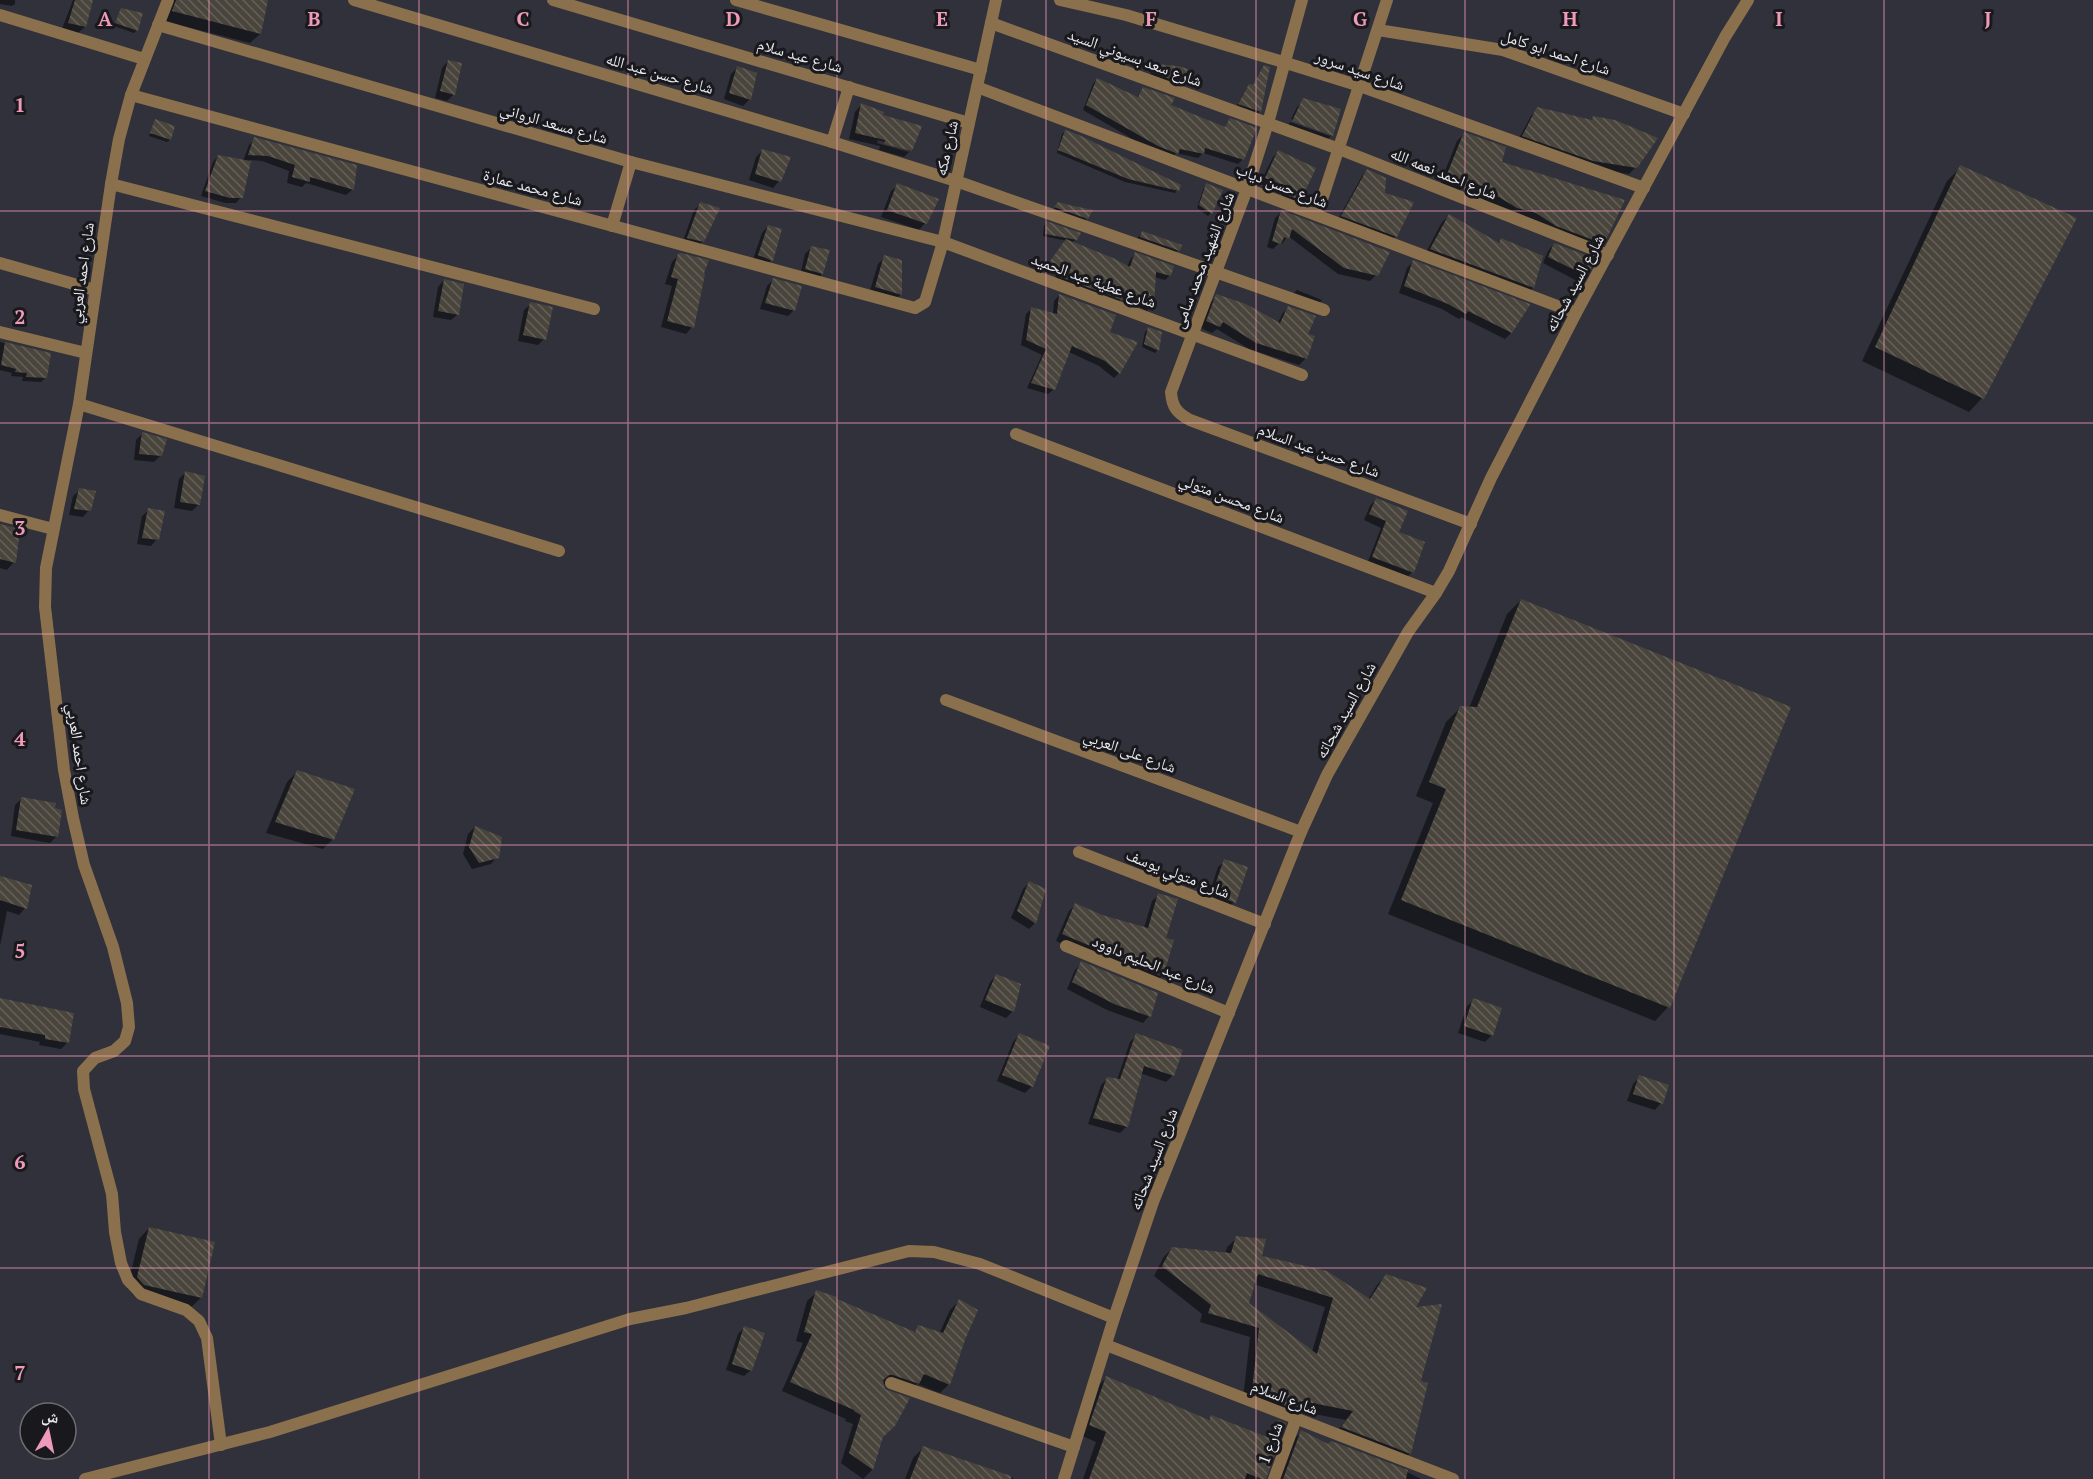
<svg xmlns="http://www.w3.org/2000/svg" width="2093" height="1479" font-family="'PT Serif','Noto Naskh Arabic',serif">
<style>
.shadow{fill:#0007;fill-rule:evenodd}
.building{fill:url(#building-back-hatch);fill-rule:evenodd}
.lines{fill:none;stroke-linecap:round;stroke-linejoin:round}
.street{stroke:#8b704d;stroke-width:12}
.grid{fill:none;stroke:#ef9ab8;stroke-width:1.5;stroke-opacity:0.55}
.labels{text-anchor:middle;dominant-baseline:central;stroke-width:6;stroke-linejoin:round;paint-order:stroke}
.street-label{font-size:16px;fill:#e8e9ef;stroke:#19191d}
.grid-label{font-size:20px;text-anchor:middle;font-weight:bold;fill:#ef9ab8;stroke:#19191d;stroke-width:6;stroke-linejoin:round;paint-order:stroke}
</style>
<defs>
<pattern id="building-back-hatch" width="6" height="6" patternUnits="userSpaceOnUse" patternTransform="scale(1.5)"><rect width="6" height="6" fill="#4a453c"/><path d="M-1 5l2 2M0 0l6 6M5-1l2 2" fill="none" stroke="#646058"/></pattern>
</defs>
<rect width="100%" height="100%" fill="#30313a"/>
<g class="shadow">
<path d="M0 0H15V4L12 6 0 4Z"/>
<path d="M73 0H87L85 27 78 33 62 29Z"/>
<path d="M172 0H260L266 1 260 34 250 43 164 21Z"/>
<path d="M121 10 137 30 134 33 114 26Z"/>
<path d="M448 61 454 94 447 101 435 98 442 68Z"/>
<path d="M1264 67 1260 111 1257 114 1236 107 1246 89 1249 86 1252 87Z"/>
<path d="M737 68 750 99 743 106 724 99 731 74Z"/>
<path d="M1153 69 1180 82 1177 85 1150 75Z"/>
<path d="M1097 79 1136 98 1144 89 1169 106 1224 128 1231 120 1243 159 1238 164 1203 153 1198 158 1176 153 1172 158 1153 151 1083 110 1093 84Z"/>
<path d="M1304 100 1332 135 1325 142 1287 128 1290 122 1330 136V133L1291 119 1297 107Z"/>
<path d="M861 105 882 116 911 150 909 151V149L878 140 877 143 909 152 904 157 879 150 880 146 849 139 855 112Z"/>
<path d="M1538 109 1590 121 1594 118 1636 167 1629 174 1586 167 1517 142 1531 116Z"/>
<path d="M155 121 173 127 170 140 167 142 149 136Z"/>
<path d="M1065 131 1177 190 1175 193 1125 182 1057 153 1062 134Z"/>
<path d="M1464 134 1500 163 1623 201 1602 244 1595 251 1510 215 1463 187 1459 191 1439 186 1457 141Z"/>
<path d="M255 139 355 166 352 190 346 195 306 183 302 187 287 183 289 171 262 161 250 160 241 197 236 203H225L201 196 213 162 218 156 243 161 249 145Z"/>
<path d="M762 151 779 181 773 188 749 180 756 157Z"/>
<path d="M1279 151 1300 200 1294 205 1281 200 1283 192 1260 183 1273 157Z"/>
<path d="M1961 167 2075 219 1982 398 1969 412 1862 361 1947 181Z"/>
<path d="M1367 171 1384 194 1396 236 1391 241 1337 221 1362 176Z"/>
<path d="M898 185 925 223 919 230 881 217 891 191Z"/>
<path d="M1207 185 1211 213 1208 216 1197 208 1204 187Z"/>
<path d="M701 204 703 241 696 248 682 244 694 210Z"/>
<path d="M1058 204 1087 218 1084 221 1053 210Z"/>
<path d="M1281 212 1376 275 1370 281 1338 274 1288 236 1282 244 1279 243 1273 249 1267 247 1275 218Z"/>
<path d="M1449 216 1497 244 1501 240 1541 257 1533 288 1526 294 1424 256 1442 222Z"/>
<path d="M1047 223 1076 239 1072 243 1127 267 1130 260 1135 254 1170 275 1165 280 1154 277 1152 306 1147 311 1122 298 1116 304 1055 282 1056 274 1046 270 1067 241 1043 236 1044 226Z"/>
<path d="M768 226 771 260 765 267 752 262 762 233Z"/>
<path d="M1143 233 1178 250 1172 256 1136 239Z"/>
<path d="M1554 244 1585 275 1579 282 1543 263 1548 251Z"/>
<path d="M811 248 822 274 816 280 800 276 805 254Z"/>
<path d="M679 255 692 327 686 334 661 327 672 286 665 284 672 262Z"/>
<path d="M885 257 900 261V295L894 301 869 294 878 264Z"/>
<path d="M1413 262 1528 305 1511 333 1505 339 1461 317 1459 319 1442 309 1399 293 1407 268Z"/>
<path d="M444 280 458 314 451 320 433 317 438 287Z"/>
<path d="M773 280 794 310 788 316 760 309 767 286Z"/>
<path d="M1297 290 1322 300 1316 307 1290 297Z"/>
<path d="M1059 295 1108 333 1136 343 1119 373 1114 378 1099 366 1069 352 1054 389 1048 394 1027 388 1042 355 1021 345 1026 314 1031 309 1053 314 1054 301Z"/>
<path d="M1217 296 1278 323 1282 314 1288 308 1306 334V358L1299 365 1249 349 1217 329 1212 333 1201 328 1210 303Z"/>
<path d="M531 304 544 339 538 345 518 341 524 310Z"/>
<path d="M1148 329 1158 350 1155 353 1142 347 1145 332Z"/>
<path d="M0 342 50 354 46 377 41 382 22 381 23 377 11 376 12 373 0 370Z"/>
<path d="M142 434 160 456 154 462 134 460 136 440Z"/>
<path d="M186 472 199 504 192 511 174 508 179 479Z"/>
<path d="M80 490 89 510 83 517 69 515 73 496Z"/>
<path d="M1376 499 1412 572 1406 579 1367 564 1381 528 1364 520 1370 506Z"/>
<path d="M149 510 157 539 151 546 137 544 142 516Z"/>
<path d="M0 526 14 562 7 570 0 568Z"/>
<path d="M1521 600 1668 1007 1655 1021 1388 914 1433 803 1416 796 1446 722 1460 708H1469L1507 614Z"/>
<path d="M297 772 333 839 323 849 266 833 287 782Z"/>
<path d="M22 798 57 836 50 843 11 836 15 805Z"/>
<path d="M475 827 497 857 491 864 472 869 463 854 468 834Z"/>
<path d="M1225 861 1234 902 1228 908 1207 901 1218 867Z"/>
<path d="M0 877 25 908 19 915 7 911 0 946Z"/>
<path d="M1029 883 1035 923 1029 929 1011 918 1023 889Z"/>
<path d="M1159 895 1164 939 1162 976 1155 983 1056 941 1069 911 1075 905 1101 916 1144 928 1152 901Z"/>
<path d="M1082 963 1149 1016 1143 1023 1107 1010 1067 989 1075 970Z"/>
<path d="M996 976 1013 1011 1006 1018 980 1007 990 982Z"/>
<path d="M1474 1000 1492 1035 1485 1042 1458 1033 1467 1006Z"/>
<path d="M0 1001 67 1043 61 1049 39 1045 40 1042 0 1034Z"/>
<path d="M1019 1035 1032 1086 1025 1093 997 1081 1013 1042Z"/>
<path d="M1137 1035 1181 1051 1172 1076 1166 1082 1140 1073 1126 1127 1120 1133 1088 1124 1101 1085 1108 1078 1117 1080 1130 1042Z"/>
<path d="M1640 1077 1661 1103 1655 1110 1627 1101 1633 1084Z"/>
<path d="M149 1228 201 1298 190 1308 133 1295 127 1288 139 1239Z"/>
<path d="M1237 1238 1260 1257 1368 1300 1377 1285 1386 1276 1413 1309 1419 1382 1410 1453 1401 1462 1333 1436 1346 1420 1298 1411 1290 1420 1243 1399 1250 1337 1200 1322 1202 1314 1154 1276 1163 1258 1172 1248 1225 1254 1227 1247ZM1253 1284 1325 1307 1312 1352 1248 1303Z"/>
<path d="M817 1292 913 1333 919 1327 939 1334 950 1310 959 1301 963 1340 949 1384 940 1393 917 1384 908 1392 883 1384 882 1437 872 1470 863 1479 841 1463 853 1424 845 1421 846 1419 782 1391 803 1343 796 1341 807 1301Z"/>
<path d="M745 1327 751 1370 744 1376 726 1370 738 1334Z"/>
<path d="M1106 1378 1207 1421 1211 1417 1266 1438 1268 1433 1279 1422 1265 1479H1083L1096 1442 1080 1435 1096 1388Z"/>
<path d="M1301 1432 1328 1446 1407 1472 1421 1479H1277L1291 1442Z"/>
<path d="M923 1448 1015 1479H905L913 1458Z"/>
</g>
<g class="building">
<path d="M75 0H93L86 27 68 23Z"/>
<path d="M176 0H268L261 34 172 11Z"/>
<path d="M121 8 143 13 138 31 115 23Z"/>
<path d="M448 60 462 63 455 95 440 91Z"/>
<path d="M1156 64 1178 66 1188 69 1181 83 1151 72Z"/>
<path d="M1264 65 1270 67 1261 112 1238 104 1249 84 1253 85Z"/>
<path d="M737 66 757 73 751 100 729 93Z"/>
<path d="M1097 78 1138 97 1143 87 1175 98 1171 105 1225 127 1230 118 1257 128 1244 160 1205 148 1204 154 1180 149 1178 154 1158 146 1086 105Z"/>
<path d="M1303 98 1341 109 1333 136 1292 121Z"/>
<path d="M861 103 884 112 883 115 922 126 912 151 884 144 885 140 855 133Z"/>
<path d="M1537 107 1592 120 1593 116 1615 120 1658 138 1637 168 1593 161 1522 136Z"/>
<path d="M155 119 175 126 171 140 150 133Z"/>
<path d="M1065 130 1079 135 1181 185 1179 191 1128 179 1058 150Z"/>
<path d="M1464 132 1506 147 1502 162 1625 200 1604 244 1556 226 1536 213 1517 208 1469 179 1467 185 1445 179Z"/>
<path d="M254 137 357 165 354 190 310 177V182L292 177 295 165 268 156 248 155Z"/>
<path d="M762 149 791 157 781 182 755 174Z"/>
<path d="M1278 150 1316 168 1301 200 1286 195 1288 187 1265 178Z"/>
<path d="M218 155 251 161 243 198H230L205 191Z"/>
<path d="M1960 165 2077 218 1984 399 1875 347Z"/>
<path d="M1367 169 1386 178 1385 193 1414 202 1397 237 1341 216Z"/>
<path d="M897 183 939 199 927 224 887 210Z"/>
<path d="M1206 183 1223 190 1212 214 1199 205Z"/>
<path d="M700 202 720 208 704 242 687 238Z"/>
<path d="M1058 202 1069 205 1093 210 1088 219 1054 207Z"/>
<path d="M1281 210 1390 252 1378 276 1344 268 1292 229 1289 239 1284 237 1281 244 1272 241Z"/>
<path d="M1449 214 1499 243 1501 238 1543 256 1534 288 1430 249Z"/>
<path d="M1046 221 1081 233 1077 240 1045 234Z"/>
<path d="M768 225 782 229 773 261 758 255Z"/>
<path d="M1142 231 1182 245 1180 251 1140 237Z"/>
<path d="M1066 239 1113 258 1130 267 1135 252 1174 266 1171 276 1156 272 1154 307 1125 292 1122 300 1060 277 1061 269 1048 264Z"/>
<path d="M1554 243 1596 259 1587 276 1548 257Z"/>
<path d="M811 246 830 250 823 274 805 269Z"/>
<path d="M681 253 709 260 704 273 705 274 694 328 667 321 678 279 671 277 678 254Z"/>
<path d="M884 255 902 260V295L875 287Z"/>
<path d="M1413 260 1530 304V305L1512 333 1468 311 1466 314 1448 304 1404 286Z"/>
<path d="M773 278 802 286 795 311 765 303Z"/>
<path d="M444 279 464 284 459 315 438 311Z"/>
<path d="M1059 294 1116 315 1110 332 1138 342 1120 374 1105 361 1072 346 1055 390 1031 383 1046 349 1026 340 1031 307 1057 314Z"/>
<path d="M1216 294 1246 304 1280 323 1288 306 1316 316 1308 334 1315 336 1307 359 1256 343 1223 322 1220 327 1206 321Z"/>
<path d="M530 302 553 307 546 340 523 335Z"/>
<path d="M1148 327 1162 332 1159 351 1144 344Z"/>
<path d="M5 342 51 353 47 378 26 377 27 373 15 372 16 369 1 365Z"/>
<path d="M142 432 167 439 162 456 139 454Z"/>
<path d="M185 471 205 476 200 505 180 502Z"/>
<path d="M79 488 96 491 91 511 74 509Z"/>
<path d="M1376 498 1408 511 1399 532 1425 542 1414 573 1372 557 1386 521 1369 514Z"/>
<path d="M148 508 165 511 159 540 142 538Z"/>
<path d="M0 524 20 529 16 563 0 559Z"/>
<path d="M1521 599 1791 707 1670 1008 1401 900 1446 789 1429 782 1460 706 1477 707Z"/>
<path d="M297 770 355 789 334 840 275 822Z"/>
<path d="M21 797 56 803 55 808 62 810 58 837 16 830Z"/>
<path d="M475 826 502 837 499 858 479 863 469 847Z"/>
<path d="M1224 859 1248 867 1236 903 1212 894Z"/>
<path d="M0 876 32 885 27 909 0 900Z"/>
<path d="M1029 881 1046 889 1036 924 1017 911Z"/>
<path d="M1158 893 1178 899 1166 938 1174 940 1163 977 1062 934 1075 903 1102 915 1148 928Z"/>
<path d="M1081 961 1158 993 1151 1017 1114 1004 1072 982Z"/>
<path d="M996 974 1021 984 1014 1012 985 1000Z"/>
<path d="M0 998 74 1013 69 1043 45 1039V1035L0 1027Z"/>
<path d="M1473 998 1502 1008 1493 1036 1464 1026Z"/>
<path d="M1019 1033 1050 1046 1033 1087 1002 1075Z"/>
<path d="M1136 1033 1183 1050 1174 1076 1144 1066 1128 1127 1093 1118 1107 1077 1120 1079Z"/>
<path d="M1639 1075 1669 1085 1663 1104 1633 1094Z"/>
<path d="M149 1227 215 1242 202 1298 144 1285 137 1277Z"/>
<path d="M1236 1236 1266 1239 1262 1256 1327 1271 1370 1299 1386 1274 1427 1288 1416 1307 1442 1304 1421 1381 1428 1383 1411 1454 1341 1427 1353 1411 1302 1401 1300 1411 1283 1405 1284 1402 1252 1390 1259 1328 1208 1313 1211 1305 1162 1266 1172 1247 1231 1253ZM1258 1274 1333 1298 1317 1354 1249 1303Z"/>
<path d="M816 1290 837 1297V1299L915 1332 918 1325 943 1333 959 1299 978 1310 965 1340 950 1385 924 1374 919 1384 893 1375H889L883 1380 885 1389 910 1398 895 1426 883 1437 873 1470 849 1453 861 1415 854 1411V1410L790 1382 812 1334 804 1332Z"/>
<path d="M744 1326 765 1333 752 1371 732 1364Z"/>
<path d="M1106 1376 1209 1420 1211 1415 1272 1439 1278 1420 1286 1423 1266 1479H1261L1247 1473 1245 1479H1089L1106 1432 1089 1425Z"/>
<path d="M1301 1430 1328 1444 1331 1441 1408 1470 1406 1479H1283Z"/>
<path d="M923 1446 1011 1476V1479H910Z"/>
</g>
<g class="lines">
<g class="street">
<path d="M168 0 131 95 119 139 111 184 79 404 46 568 45 607 64 770 73 818 84 865 113 947 127 1003 129 1027 125 1041 114 1051 95 1058 83 1071 84 1089 112 1194 115 1232 121 1263 128 1280 141 1294 186 1310 199 1321 207 1338 221 1445"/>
<path d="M354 0 832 142 956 181 1324 310"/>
<path d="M553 0 969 123"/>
<path d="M736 0 981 70"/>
<path d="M1060 0 1126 15 1283 62 1360 86 1644 188"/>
<path d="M1302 0 1268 123 1247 189 1171 392C1172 407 1177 413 1190 420L1471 524"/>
<path d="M0 15 144 59"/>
<path d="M991 23 1339 149 1608 255"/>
<path d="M158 25 631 162 943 242 1302 375"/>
<path d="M1378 30 1503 50 1684 114"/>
<path d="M977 87 1576 313"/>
<path d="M131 95 915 308 925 302 943 242 996 0"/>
<path d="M832 142 849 87"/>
<path d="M111 184 594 309"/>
<path d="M1317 215 1387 0"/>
<path d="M612 226 631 162"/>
<path d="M0 263 95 290"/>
<path d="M0 332 86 353"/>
<path d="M79 404 559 551"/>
<path d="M1016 434 1436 593"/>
<path d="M0 515 53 529"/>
<path d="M946 700 1301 832"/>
<path d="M1079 852 1265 924"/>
<path d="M1066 946 1229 1013"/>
<path d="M1106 1345 1453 1479"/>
<path d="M891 1383 1074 1447"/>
<path d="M85 1479 270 1432 630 1319 686 1308 909 1251 934 1252 980 1264 1114 1318"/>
<path d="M1064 1479 1114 1318 1153 1202 1301 832 1327 775 1408 632 1436 593 1449 571 1491 478 1576 313 1725 37 1748 0"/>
<path d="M1274 1479 1296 1419"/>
</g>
</g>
<path class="grid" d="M209 0V1479M419 0V1479M628 0V1479M837 0V1479M1046 0V1479M1256 0V1479M1465 0V1479M1674 0V1479M1884 0V1479M0 211H2093M0 423H2093M0 634H2093M0 845H2093M0 1056H2093M0 1268H2093"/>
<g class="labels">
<g class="street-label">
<text transform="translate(1556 52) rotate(18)">شارع احمد ابو كامل</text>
<text transform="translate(800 55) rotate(16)">شارع عيد سلام</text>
<text transform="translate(1135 57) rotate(20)">شارع سعد بسيوني السيد</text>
<text transform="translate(1360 70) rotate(19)">شارع سيد سرور</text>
<text transform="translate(660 73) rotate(16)">شارع حسن عبد الله</text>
<text transform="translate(554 123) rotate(16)">شارع مسعد الرواني</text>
<text transform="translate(946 148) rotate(-77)">شارع مكه</text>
<text transform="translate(1444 173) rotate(22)">شارع احمد نعمه الله</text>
<text transform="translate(1282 185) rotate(21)">شارع حسن دياب</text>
<text transform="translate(533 187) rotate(15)">شارع محمد عمارة</text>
<text transform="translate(1203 260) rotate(-69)">شارع الشهيد محمد سامى</text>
<text transform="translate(81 273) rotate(-82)">شارع احمد العربي</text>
<text transform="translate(1094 280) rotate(20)">شارع عطية عبد الحميد</text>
<text transform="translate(1574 283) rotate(-62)">شارع السيد شحاته</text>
<text transform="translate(1319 450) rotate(20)">شارع حسن عبد السلام</text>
<text transform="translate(1232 498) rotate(21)">شارع محسن متولي</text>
<text transform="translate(1345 710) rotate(-61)">شارع السيد شحاته</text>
<text transform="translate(1130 751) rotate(20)">شارع على العربي</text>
<text transform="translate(80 754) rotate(82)">شارع احمد العربي</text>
<text transform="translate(1178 873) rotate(21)">شارع متولي يوسف</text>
<text transform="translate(1154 964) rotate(22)">شارع عبد الحليم داوود</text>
<text transform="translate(1153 1159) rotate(-69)">شارع السيد شحاته</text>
<text transform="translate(1285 1397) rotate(21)">شارع السلام</text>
<text transform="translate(1270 1443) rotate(-70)">شارع 1</text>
</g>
</g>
<g class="grid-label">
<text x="105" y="26">A</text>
<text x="314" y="26">B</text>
<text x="523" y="26">C</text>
<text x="733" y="26">D</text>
<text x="942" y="26">E</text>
<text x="1151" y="26">F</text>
<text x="1360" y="26">G</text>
<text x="1570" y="26">H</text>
<text x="1779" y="26">I</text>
<text x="1988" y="26">J</text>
<text x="20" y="112">1</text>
<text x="20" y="324">2</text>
<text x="20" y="535">3</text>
<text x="20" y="746">4</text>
<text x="20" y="958">5</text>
<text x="20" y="1169">6</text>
<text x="20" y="1380">7</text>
</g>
<g transform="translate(48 1431) rotate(9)"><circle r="28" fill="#19191d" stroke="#6c6c71" stroke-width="1.5"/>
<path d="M0-4.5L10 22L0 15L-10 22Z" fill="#ef9ab8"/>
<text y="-9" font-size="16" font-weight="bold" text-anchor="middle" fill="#e8e9ef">ش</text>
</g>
</svg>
